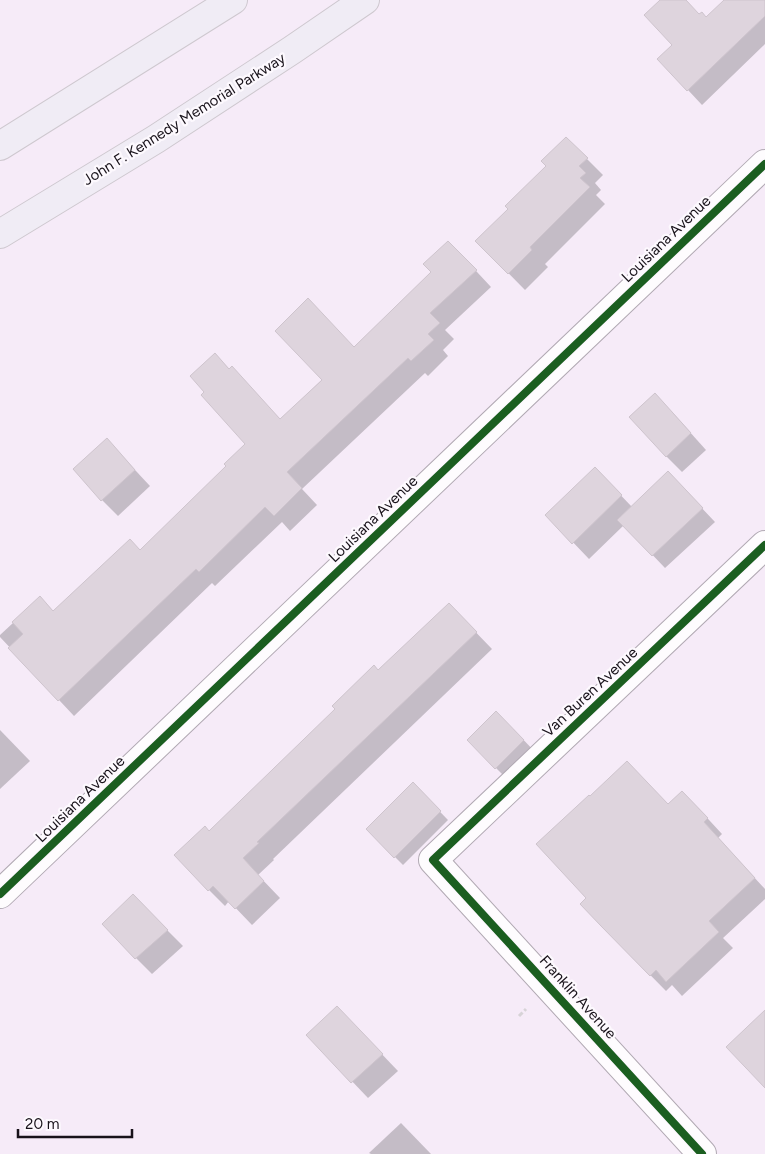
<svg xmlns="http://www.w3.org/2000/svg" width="765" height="1154" font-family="Figtree,sans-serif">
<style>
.shadow{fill:#0003}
.building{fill:#ded4dd;stroke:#cec4cd}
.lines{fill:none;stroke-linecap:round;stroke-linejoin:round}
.minor-casing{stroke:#b1a9b3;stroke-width:30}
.highway-casing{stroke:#cec8cf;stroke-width:30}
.path{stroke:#d7d3d7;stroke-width:3;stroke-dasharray:5 2.5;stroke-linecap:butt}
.minor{stroke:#fefcfe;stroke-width:28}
.highway{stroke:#f0ecf5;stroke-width:28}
.cycleway-casing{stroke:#fdf9fe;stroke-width:11}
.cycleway{stroke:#1b5e20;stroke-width:8}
.labels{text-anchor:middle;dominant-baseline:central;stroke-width:4.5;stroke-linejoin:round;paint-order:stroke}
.street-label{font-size:15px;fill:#18121a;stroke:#fdf9fe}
</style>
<rect width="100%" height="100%" fill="#f6ebf8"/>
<g class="shadow">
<path d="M662 0H676L706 18 726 0H765V44L702 105 688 90 673 45Z"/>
<path d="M566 138 603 175 595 183 601 190 596 195 605 204 545 264 548 267 525 290 477 241 510 209 548 166Z"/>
<path d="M464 258 491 287 445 330 454 339 443 350 448 356 428 376 425 373 302 489 317 505 290 531 282 522 215 586 212 583 74 716 0 637V635L40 598 54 612 140 551 228 466 247 444 206 392 215 355 281 420 354 348Z"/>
<path d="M671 411 706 450 682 472 666 456Z"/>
<path d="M107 440 150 486 118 516 102 500Z"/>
<path d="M611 485 632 507 680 485 715 522 665 568 624 525 589 559 547 515Z"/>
<path d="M465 621 492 649 273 859 274 860 258 875 280 898 252 925 229 901 225 906 209 890V832Z"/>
<path d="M513 729 540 757 512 784 496 768Z"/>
<path d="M0 730 30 761 0 789Z"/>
<path d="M413 784 448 820 403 865 367 829Z"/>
<path d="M668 806 698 808 722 834 718 838 765 889V899L723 938 733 948 682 996 672 985 666 991 602 926 588 898Z"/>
<path d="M149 912 183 946 152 974 136 958Z"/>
<path d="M353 1024 398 1071 368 1098 308 1035Z"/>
<path d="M401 1123 431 1154H371L369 1153Z"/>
</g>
<g class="building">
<path d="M660 0H686L699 14 702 12 706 17 724 0H765V16L687 91 657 59 672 45 644 15Z"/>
<path d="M566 137 588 158 579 166 586 173 580 178 590 187 530 247 532 250 508 274 475 241 508 209 505 206 546 166 541 161Z"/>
<path d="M448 241 477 270 430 313 440 323 428 334 434 340 411 361 408 358 287 472 302 488 274 516 265 507 199 572 196 569 58 701 8 648 23 634 12 622 40 596 53 611 130 539 140 550 226 466 224 464 245 444 201 395 204 392 190 376 215 353 229 369 232 366 280 419 322 380 275 331 308 298 354 347 431 272 423 264Z"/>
<path d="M655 393 691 433 666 457 629 417Z"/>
<path d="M107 438 135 470 101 501 73 469Z"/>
<path d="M595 467 622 495 572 544 545 515Z"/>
<path d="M668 471 703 508 652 556 617 520Z"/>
<path d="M449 603 477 632 257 842 259 843 243 858 264 881 235 909 213 886 208 891 174 855 205 826 209 831 335 709 332 706 374 665 378 670Z"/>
<path d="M496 711 524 740 495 769 467 740Z"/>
<path d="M627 761 668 804 682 791 708 818 704 822 755 878 709 921 719 932 666 982 656 970 650 976 601 926 580 904 586 898 536 844 589 795 590 796Z"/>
<path d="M413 782 441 811 394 858 366 829Z"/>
<path d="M133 894 168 930 135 959 102 924Z"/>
<path d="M337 1006 383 1054 351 1083 306 1035Z"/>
<path d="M765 1010V1088L726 1047Z"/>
</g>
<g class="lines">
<defs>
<g id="minor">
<path d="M0 894 765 164"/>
<path d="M702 1154 433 860 765 545"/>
</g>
<g id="highway">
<path d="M0 146 233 0"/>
<path d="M0 234 156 139 292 50 365 0"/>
</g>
</defs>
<use href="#minor" class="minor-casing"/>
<use href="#highway" class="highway-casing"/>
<path class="path" d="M519 1016 526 1009"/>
<use href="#minor" class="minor"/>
<use href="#highway" class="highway"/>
<defs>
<g id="cycleway">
<path d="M0 894 765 164"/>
<path d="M702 1154 433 860 765 545"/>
</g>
</defs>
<use href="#cycleway" class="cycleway-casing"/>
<use href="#cycleway" class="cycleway"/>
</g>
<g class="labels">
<g class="street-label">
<text transform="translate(184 119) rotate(-32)">John F. Kennedy Memorial Parkway</text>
<text transform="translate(666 239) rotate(-44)">Louisiana Avenue</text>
<text transform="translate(373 519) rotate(-44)">Louisiana Avenue</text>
<text transform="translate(590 692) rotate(-43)">Van Buren Avenue</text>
<text transform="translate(80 799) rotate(-44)">Louisiana Avenue</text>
<text transform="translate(578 997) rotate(48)">Franklin Avenue</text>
</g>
</g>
<path d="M18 1129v8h114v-8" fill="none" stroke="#18121a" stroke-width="2.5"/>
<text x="25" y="1129" font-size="15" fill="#18121a" stroke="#fdf9fe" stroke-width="4" paint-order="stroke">20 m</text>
</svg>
